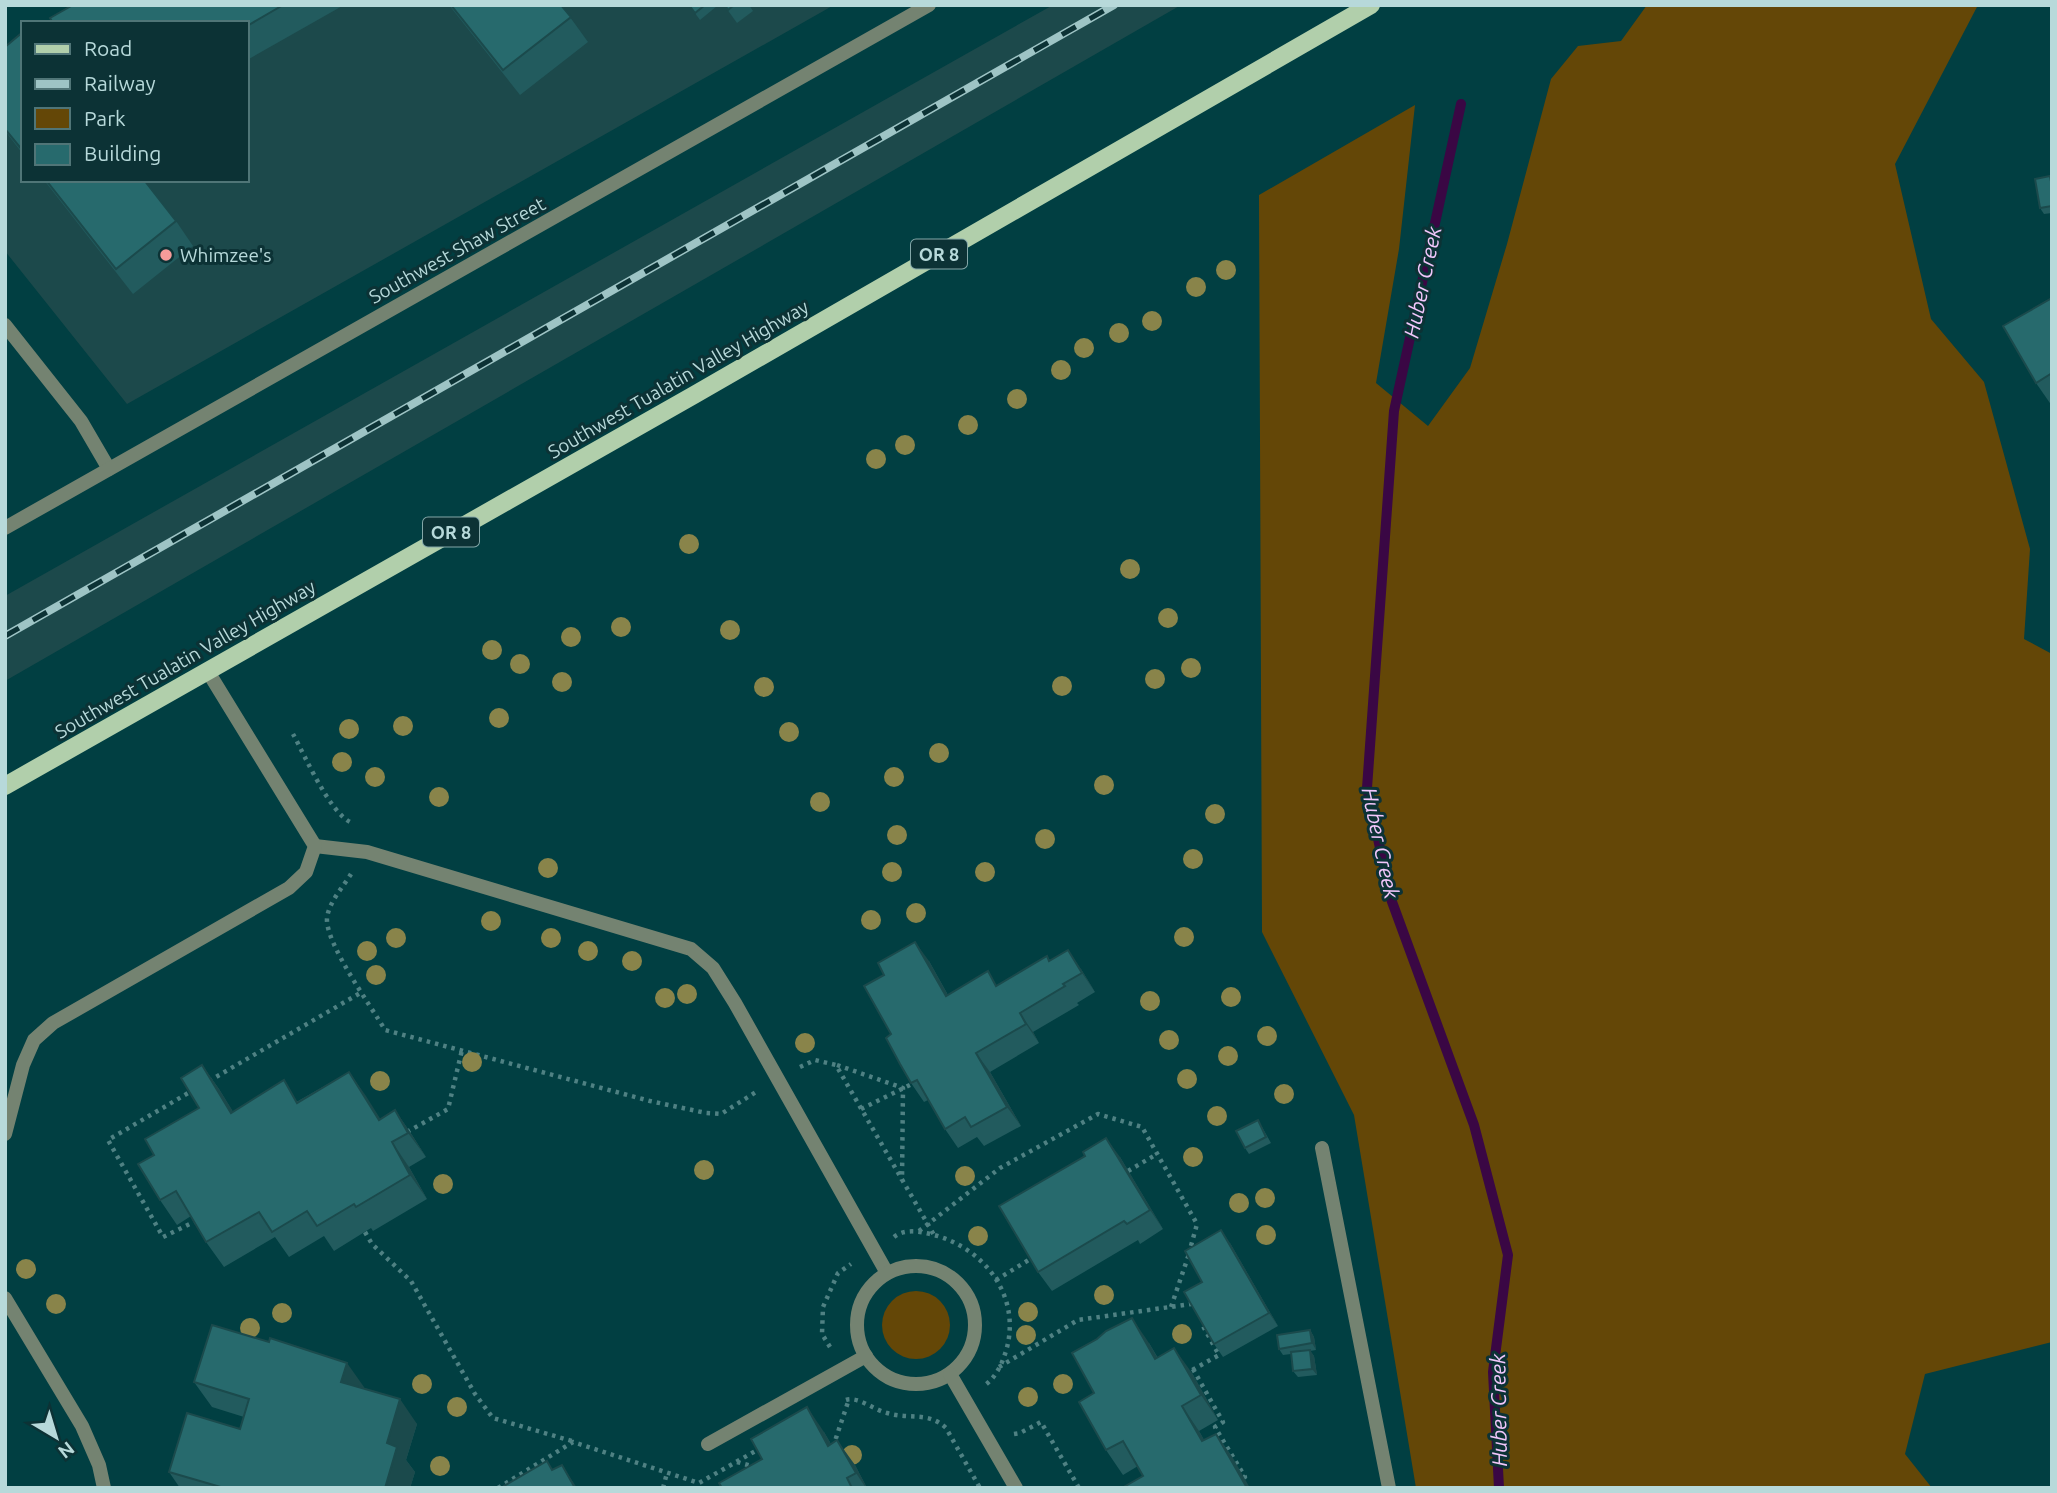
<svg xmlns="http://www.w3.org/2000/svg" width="2057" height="1493" font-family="Ubuntu,sans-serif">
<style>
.built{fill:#1c494b}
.green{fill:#644707}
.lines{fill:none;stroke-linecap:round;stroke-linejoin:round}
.stream{stroke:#3a0744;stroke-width:10}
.path{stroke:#4f8183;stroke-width:4.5;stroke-dasharray:3.5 5;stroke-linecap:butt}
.service{stroke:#748371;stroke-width:14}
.minor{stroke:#748371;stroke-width:14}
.primary{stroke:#b1cfab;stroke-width:18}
.rail-casing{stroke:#9ec4c5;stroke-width:8}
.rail{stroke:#0c3235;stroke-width:5;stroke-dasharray:16;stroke-linecap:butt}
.tree{fill:#89844a}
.wall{fill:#225b5e}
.shaded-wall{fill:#1b4a4c}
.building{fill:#276a6d;stroke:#1b4a4c;stroke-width:2}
.poi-dot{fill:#f59b9a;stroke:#0c3235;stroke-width:2.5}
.labels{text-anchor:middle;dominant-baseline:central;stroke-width:6;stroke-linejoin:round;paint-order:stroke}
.shield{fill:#0c3235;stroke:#84a7a8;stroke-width:2}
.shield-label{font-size:18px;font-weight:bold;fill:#b7d9da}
.street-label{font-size:19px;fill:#b7d9da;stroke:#0c3235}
.poi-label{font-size:19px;fill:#b7d9da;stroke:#0c3235;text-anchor:start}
.water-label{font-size:21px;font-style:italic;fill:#f2c7fc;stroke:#0c3235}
</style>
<rect width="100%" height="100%" fill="#013f42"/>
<g class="built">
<path d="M86 5H834L127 404 5 251V52L23 42V180H247V23Z"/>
<path d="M1053 5H1181L5 681V596Z"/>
</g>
<g class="green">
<path d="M1647 5H1978L1895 164 1931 319 1984 382 2030 549 2024 639 2052 654V1342L1925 1374 1905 1454 1932 1488H1416L1354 1115 1262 932 1259 195 1415 105 1399 249 1376 383 1428 426 1470 368 1507 244 1551 79 1578 46 1621 41Z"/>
<circle cx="916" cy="1325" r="34"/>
</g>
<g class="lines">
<path class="stream" d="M1461 104 1394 411 1367 788 1391 899 1474 1125 1508 1255 1493 1372 1499 1488"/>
<g class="path">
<path d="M293 734C305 756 329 811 350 822"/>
<path d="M351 874C343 887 329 902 327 918 325 943 371 1006 385 1030L650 1101 706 1113 721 1114 756 1092"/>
<path d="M837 1065 903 1088 902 1181"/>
<path d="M800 1067 815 1060 836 1065 934 1235"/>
<path d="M209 1081 362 992"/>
<path d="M195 1089 108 1140 163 1237 196 1221"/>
<path d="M861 1109 914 1083"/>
<path d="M407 1132 448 1109 462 1050"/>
<path d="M1128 1171 1157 1154"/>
<path d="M919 1231 1000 1168 1098 1114 1142 1127 1197 1224 1189 1253"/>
<path d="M365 1232 372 1244 411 1281 475 1394 493 1418 572 1441"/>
<path d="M894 1237C904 1229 918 1231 930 1234 984 1246 1024 1298 1005 1354 1001 1366 995 1378 985 1385"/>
<path d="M996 1280 1032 1258"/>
<path d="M1171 1307 1189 1254 1190 1256"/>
<path d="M830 1347 822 1334 823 1307 838 1273 851 1264"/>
<path d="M999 1367 1078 1320 1191 1304 1193 1306"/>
<path d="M1193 1369 1223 1422 1215 1427 1245 1477H1243"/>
<path d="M1185 1374 1219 1355 1203 1326"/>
<path d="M846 1400C858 1396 874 1410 887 1413 910 1420 928 1411 946 1428L980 1488"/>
<path d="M1014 1434 1020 1433 1041 1422 1079 1488"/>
<path d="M833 1447 849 1399"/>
<path d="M737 1462 755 1467"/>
<path d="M498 1488 573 1442 699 1483 759 1449"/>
<path d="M663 1488 667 1473"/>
</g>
<g class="service">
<path d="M315 846 367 852 691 949 713 968 735 1003 887 1273"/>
<path d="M5 1134 23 1065 34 1040 53 1023 289 888 306 872 315 846 207 670"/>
<path d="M1322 1148 1389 1488"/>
<circle cx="916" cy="1325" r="59"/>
<path d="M5 1298 82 1426 99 1465 104 1488"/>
<path d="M950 1374 1016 1488"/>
<path d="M708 1444 866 1356"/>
</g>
<g class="minor">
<path d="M5 325 81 421 109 469"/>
<path d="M5 528 929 5"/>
</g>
<path class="primary" d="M5 786 694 395 1371 5"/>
<defs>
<path id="rail" d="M5 636 1114 5"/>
</defs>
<use href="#rail" class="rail-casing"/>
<use href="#rail" class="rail"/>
</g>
<g class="tree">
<circle cx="1226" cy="270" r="10"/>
<circle cx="1196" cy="287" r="10"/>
<circle cx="1152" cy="321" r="10"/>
<circle cx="1119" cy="333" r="10"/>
<circle cx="1084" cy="348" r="10"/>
<circle cx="1061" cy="370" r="10"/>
<circle cx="1017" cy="399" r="10"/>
<circle cx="968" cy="425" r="10"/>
<circle cx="905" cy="445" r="10"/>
<circle cx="876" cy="459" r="10"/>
<circle cx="689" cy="544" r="10"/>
<circle cx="1130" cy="569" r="10"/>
<circle cx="1168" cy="618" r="10"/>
<circle cx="621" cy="627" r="10"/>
<circle cx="730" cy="630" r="10"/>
<circle cx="571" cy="637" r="10"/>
<circle cx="492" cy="650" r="10"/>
<circle cx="520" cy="664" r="10"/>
<circle cx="1191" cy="668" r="10"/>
<circle cx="1155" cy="679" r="10"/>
<circle cx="562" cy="682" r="10"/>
<circle cx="1062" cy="686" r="10"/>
<circle cx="764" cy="687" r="10"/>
<circle cx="499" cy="718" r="10"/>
<circle cx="403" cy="726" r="10"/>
<circle cx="349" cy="729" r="10"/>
<circle cx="789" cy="732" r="10"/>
<circle cx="939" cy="753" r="10"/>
<circle cx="342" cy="762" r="10"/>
<circle cx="375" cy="777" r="10"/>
<circle cx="894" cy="777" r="10"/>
<circle cx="1104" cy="785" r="10"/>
<circle cx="439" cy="797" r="10"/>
<circle cx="820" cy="802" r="10"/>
<circle cx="1215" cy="814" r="10"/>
<circle cx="897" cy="835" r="10"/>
<circle cx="1045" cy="839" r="10"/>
<circle cx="1193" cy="859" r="10"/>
<circle cx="548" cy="868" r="10"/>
<circle cx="892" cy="872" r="10"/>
<circle cx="985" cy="872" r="10"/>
<circle cx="916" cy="913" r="10"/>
<circle cx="871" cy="920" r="10"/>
<circle cx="491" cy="921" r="10"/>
<circle cx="1184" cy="937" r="10"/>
<circle cx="396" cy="938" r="10"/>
<circle cx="551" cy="938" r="10"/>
<circle cx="367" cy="951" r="10"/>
<circle cx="588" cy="951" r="10"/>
<circle cx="632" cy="961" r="10"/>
<circle cx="376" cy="975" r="10"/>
<circle cx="687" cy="994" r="10"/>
<circle cx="1231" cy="997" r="10"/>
<circle cx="665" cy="998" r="10"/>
<circle cx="1150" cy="1001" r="10"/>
<circle cx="1267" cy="1036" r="10"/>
<circle cx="1169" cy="1040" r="10"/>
<circle cx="805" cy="1043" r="10"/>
<circle cx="1228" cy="1056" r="10"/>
<circle cx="472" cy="1062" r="10"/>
<circle cx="1187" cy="1079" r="10"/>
<circle cx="380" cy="1081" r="10"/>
<circle cx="1284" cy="1094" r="10"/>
<circle cx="1217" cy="1116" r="10"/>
<circle cx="1193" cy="1157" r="10"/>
<circle cx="704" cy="1170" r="10"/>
<circle cx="965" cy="1176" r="10"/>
<circle cx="443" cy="1184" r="10"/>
<circle cx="1265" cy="1198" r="10"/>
<circle cx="1239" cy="1203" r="10"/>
<circle cx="1266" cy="1235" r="10"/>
<circle cx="978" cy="1236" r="10"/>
<circle cx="26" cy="1269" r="10"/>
<circle cx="1104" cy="1295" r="10"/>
<circle cx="56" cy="1304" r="10"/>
<circle cx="1028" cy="1312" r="10"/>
<circle cx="282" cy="1313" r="10"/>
<circle cx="250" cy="1328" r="10"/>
<circle cx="1182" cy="1334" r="10"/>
<circle cx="1026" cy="1335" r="10"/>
<circle cx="422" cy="1384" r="10"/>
<circle cx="1063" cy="1384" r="10"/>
<circle cx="1028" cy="1397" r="10"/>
<circle cx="457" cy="1407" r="10"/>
<circle cx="852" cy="1455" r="10"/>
<circle cx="440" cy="1466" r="10"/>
</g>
<g class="wall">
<path d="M73 5H344L247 60V23Z"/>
<path d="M449 5H563L562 6 588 42 520 95Z"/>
<path d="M689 5H717V6L700 20Z"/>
<path d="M724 5H749L753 11 737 23Z"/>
<path d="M23 32V154L5 131V47Z"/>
<path d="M2052 179V213L2044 214 2040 208Z"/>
<path d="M44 180H144L176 221 193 246 133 294Z"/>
<path d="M2052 298V406L2036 383Z"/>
<path d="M1047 956 1050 960 1081 969 1095 992 1077 1003 1079 1005 1033 1032 1039 1043 990 1072 1021 1126 984 1146 977 1137 958 1148 945 1129 928 1100 924 1102 911 1083 929 961 948 995 998 985Z"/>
<path d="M202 1065 219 1089 233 1112 298 1101 349 1072 380 1119 395 1110 412 1135 426 1157 409 1167 427 1199 373 1231 371 1228 334 1251 324 1236 289 1257 275 1237 224 1267 206 1242 191 1216 177 1225 160 1200 154 1155 199 1108Z"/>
<path d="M1262 1127 1271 1143 1249 1154 1245 1148Z"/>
<path d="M1120 1157 1163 1229 1140 1244 1138 1240 1052 1291 1038 1272Z"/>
<path d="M1230 1243 1278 1326 1223 1357 1214 1344 1202 1282Z"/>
<path d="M1310 1330 1314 1337 1316 1350 1310 1351 1314 1356 1317 1375 1298 1377 1293 1371 1291 1354 1283 1355 1279 1349Z"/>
<path d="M1149 1343 1158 1358 1192 1373 1218 1420 1199 1431 1204 1440 1216 1434 1233 1458 1143 1476 1138 1466 1123 1475 1106 1450 1094 1393Z"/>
<path d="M194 1382 364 1387V1389L417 1424 406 1460 415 1472 410 1488H180L169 1472 240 1429 244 1417 212 1407Z"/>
<path d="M824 1432 831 1444 855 1465 867 1488H722Z"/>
</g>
<g class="shaded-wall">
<path d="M915 942 929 961 959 1015 946 996Z"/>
<path d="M1068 950 1081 969 1095 992 1082 973Z"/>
<path d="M1020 1013 1033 1032 1039 1043 1026 1024Z"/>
<path d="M976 1053 990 1072 1021 1126 1007 1107Z"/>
<path d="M202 1065 219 1089 249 1137 231 1113Z"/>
<path d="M349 1072 366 1096 396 1144 379 1120Z"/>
<path d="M395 1110 412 1135 426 1157 408 1133Z"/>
<path d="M1106 1138 1120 1157 1163 1229 1150 1210Z"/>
<path d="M392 1142 409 1167 427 1199 410 1175Z"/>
<path d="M1221 1230 1230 1243 1278 1326 1269 1313Z"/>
<path d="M1132 1318 1149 1343 1172 1384 1155 1359Z"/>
<path d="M1310 1330 1314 1337 1316 1350 1312 1343Z"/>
<path d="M1174 1348 1192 1373 1218 1420 1201 1395Z"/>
<path d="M1310 1350 1314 1356 1317 1375 1312 1369Z"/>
<path d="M347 1363 364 1387 358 1407 341 1382Z"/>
<path d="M400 1399 417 1424 406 1460 415 1472 410 1488H385L387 1443Z"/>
<path d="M1182 1406 1199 1431 1219 1466 1202 1441Z"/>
<path d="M807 1407 824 1432 846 1470 828 1446Z"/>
<path d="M1216 1434 1233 1458 1250 1488H1247Z"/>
<path d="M837 1440 855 1465 867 1488H866L856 1473Z"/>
<path d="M562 1465 577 1488H575Z"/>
</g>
<g class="building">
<path d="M73 5H283L247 26V23H53L50 18Z"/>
<path d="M451 5H561L571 17 503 70Z"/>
<path d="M689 5H705L695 13Z"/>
<path d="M725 5H734L728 10Z"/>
<path d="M23 32V151L5 129V47Z"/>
<path d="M2050 176 2052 187V206L2040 208 2035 179Z"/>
<path d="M46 180H144L176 221 116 269Z"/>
<path d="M2052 298V373L2036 383 2003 326Z"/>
<path d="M915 942 946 996 988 971 996 986 1047 956 1049 961 1068 950 1082 973 1063 984 1065 986 1020 1013 1026 1024 976 1053 1007 1107 971 1127 965 1117 945 1129 917 1080 911 1083 900 1064 886 1038 891 1034 864 986 884 975 878 963Z"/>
<path d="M202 1065 231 1113 284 1080 297 1103 349 1072 379 1120 395 1110 408 1133 392 1142 410 1175 356 1207 354 1204 317 1226 307 1211 272 1232 259 1212 206 1242 176 1191 160 1200 138 1164 154 1155 145 1139 199 1108 181 1078Z"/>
<path d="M1258 1120 1266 1137 1245 1148 1236 1131Z"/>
<path d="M1106 1138 1150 1210 1127 1224 1124 1221 1038 1272 999 1206 1085 1156 1083 1152Z"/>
<path d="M1221 1230 1269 1313 1214 1344 1184 1292 1202 1282 1185 1251Z"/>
<path d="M1132 1318 1155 1359 1174 1348 1201 1395 1182 1406 1202 1441 1216 1434 1247 1488H1122L1143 1476 1123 1441 1106 1450 1079 1402 1094 1393 1072 1353 1097 1339 1106 1331Z"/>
<path d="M212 1325 269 1342 270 1338 347 1363 341 1382 400 1399 387 1443 397 1447 385 1488H224L169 1472 187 1413 240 1429 249 1399 194 1382Z"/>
<path d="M1310 1330 1312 1343 1279 1349 1277 1335Z"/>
<path d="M1310 1350 1312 1369 1293 1371 1291 1352Z"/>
<path d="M807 1407 828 1446 837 1440 856 1473 847 1478 852 1488H722L719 1483 762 1459 751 1439Z"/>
<path d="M547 1461 552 1470 562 1465 575 1488H505L504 1486Z"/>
</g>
<circle class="poi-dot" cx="166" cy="255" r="7"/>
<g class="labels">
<g class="shield">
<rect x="911" y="239.5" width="56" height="29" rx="5"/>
<rect x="423" y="517.5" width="56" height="29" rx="5"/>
</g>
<g class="shield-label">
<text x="939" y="254">OR 8</text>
<text x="451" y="532">OR 8</text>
</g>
<g class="street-label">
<text transform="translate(457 250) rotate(-29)">Southwest Shaw Street</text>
<text transform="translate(678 379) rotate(-30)">Southwest Tualatin Valley Highway</text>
<text transform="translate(185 659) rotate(-30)">Southwest Tualatin Valley Highway</text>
</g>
<g class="poi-label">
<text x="180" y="255">Whimzee's</text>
</g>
<g class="water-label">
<text transform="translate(1422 282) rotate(-78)">Huber Creek</text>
<text transform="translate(1381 843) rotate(78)">Huber Creek</text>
<text transform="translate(1498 1410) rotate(-91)">Huber Creek</text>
</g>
</g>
<rect width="2057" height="1493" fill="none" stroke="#b7d9da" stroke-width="14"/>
<rect x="21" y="21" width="228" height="161" fill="#0c3235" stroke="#507577" stroke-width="2"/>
<rect x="35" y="44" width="35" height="10" fill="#b1cfab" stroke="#507577" stroke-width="2"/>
<text x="84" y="56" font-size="21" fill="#b7d9da">Road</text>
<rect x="35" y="79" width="35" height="10" fill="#9ec4c5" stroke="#507577" stroke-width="2"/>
<text x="84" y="91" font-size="21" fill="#b7d9da">Railway</text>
<rect x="35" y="108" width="35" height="21" fill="#644707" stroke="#507577" stroke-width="2"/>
<text x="84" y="126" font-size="21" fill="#b7d9da">Park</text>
<rect x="35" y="144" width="35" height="21" fill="#276a6d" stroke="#507577" stroke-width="2"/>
<text x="84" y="161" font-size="21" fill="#b7d9da">Building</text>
<g transform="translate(56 1437) rotate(142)" stroke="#0c3235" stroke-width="5" paint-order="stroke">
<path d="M0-5L12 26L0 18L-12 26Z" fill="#b7d9da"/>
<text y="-10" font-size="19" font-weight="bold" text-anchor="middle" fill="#b7d9da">N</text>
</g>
</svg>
